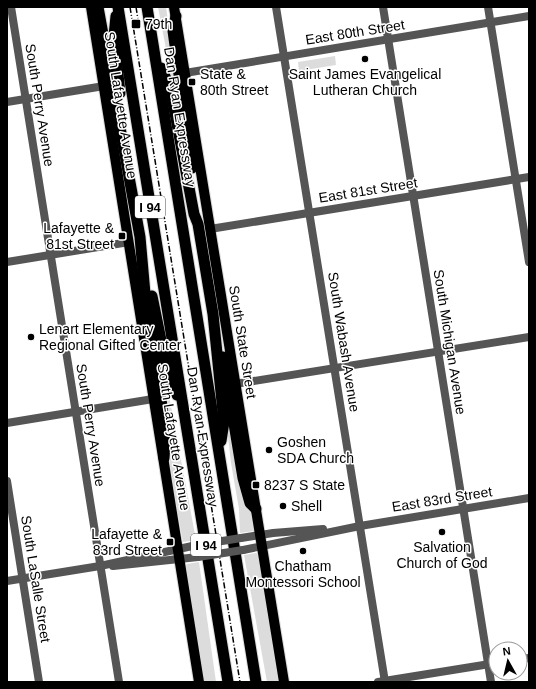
<svg xmlns="http://www.w3.org/2000/svg" width="536" height="689" font-family="Helvetica,sans-serif">
<style>
.green{fill:#dcdcdc}
.lines{fill:none;stroke-linecap:round;stroke-linejoin:round}
.major-casing{stroke:#dbdbdb;stroke-width:12}
.highway-casing{stroke:#dbdbdb;stroke-width:13}
.minor{stroke:#555;stroke-width:8}
.major{stroke:#000;stroke-width:10}
.highway{stroke:#000;stroke-width:11}
.rail{stroke:#000;stroke-width:1.5;stroke-dasharray:6 2 1 2;stroke-linecap:butt}
.minor-bridge{stroke:#555;stroke-width:8}
.poi-dot{fill:#000;stroke:#fff;stroke-width:1.5}
.labels{text-anchor:middle;dominant-baseline:central;stroke-width:3;stroke-linejoin:round;paint-order:stroke}
.shield{fill:#fff;stroke:#4c4c4c;stroke-width:1}
.shield-label{font-size:13px;font-weight:bold;fill:#000}
.poi-label{font-size:14px;fill:#000;stroke:#fff;text-anchor:start}
.street-label{font-size:14px;fill:#000;stroke:#fff}
</style>
<rect width="100%" height="100%" fill="#fff"/>
<g class="green">
<path d="M158 7H166L178 90 174 91Z"/>
<path d="M335 56 336 65 299 71 298 62Z"/>
<path d="M151 299 196 540 183 542 171 476 164 395Z"/>
<path d="M220 366 247 499 253 517 254 531 240 533 239 509 231 463Z"/>
<path d="M256 553 259 554 280 682H267L244 555Z"/>
<path d="M199 562 216 682H204L185 568 187 564Z"/>
</g>
<g class="lines">
<defs>
<g id="major">
<path d="M91 7 199 682"/>
<path d="M174 7 284 682"/>
</g>
<g id="highway">
<path d="M98 7 140 237 146 305 162 406 165 444 164 458"/>
<path d="M118 7 228 682"/>
<path d="M147 7 256 682"/>
<path d="M116 16 114 36 120 93"/>
<path d="M176 16 173 31 192 168"/>
<path d="M161 68 170 87 194 214 198 224 213 314 224 422 221 441"/>
<path d="M152 296 169 379 177 395"/>
<path d="M223 357 243 478 250 503 256 509"/>
</g>
</defs>
<use href="#major" class="major-casing"/>
<use href="#highway" class="highway-casing"/>
<g class="minor">
<path d="M11 7 119 682"/>
<path d="M276 7 385 682"/>
<path d="M383 7 491 682"/>
<path d="M488 7 529 262"/>
<path d="M185 73 529 16"/>
<path d="M7 102 104 86"/>
<path d="M210 229 529 177"/>
<path d="M7 262 129 242"/>
<path d="M235 384 529 337"/>
<path d="M7 423 153 399"/>
<path d="M7 481 39 682"/>
<path d="M241 538 273 533 323 529"/>
<path d="M243 550 360 526 529 498"/>
<path d="M113 566 198 557"/>
<path d="M7 581 100 566 197 545"/>
<path d="M520 659 529 658"/>
<path d="M378 682 496 663"/>
</g>
<use href="#major" class="major"/>
<use href="#highway" class="highway"/>
<g class="rail">
<path d="M130 7 240 682"/>
<path d="M136 7 139 26"/>
</g>
<g class="minor-bridge">
<path d="M197 545 241 538"/>
<path d="M198 557 243 550"/>
</g>
</g>
<g class="poi-dot">
<rect x="131" y="19" width="10" height="10" rx="2"/>
<circle cx="365" cy="59" r="4"/>
<rect x="188" y="78" width="8" height="8" rx="2"/>
<rect x="118" y="232" width="8" height="8" rx="2"/>
<circle cx="31" cy="337" r="4"/>
<circle cx="269" cy="450" r="4"/>
<rect x="252" y="481" width="8" height="8" rx="2"/>
<circle cx="283" cy="506" r="4"/>
<circle cx="442" cy="532" r="4"/>
<rect x="166" y="538" width="8" height="8" rx="2"/>
<circle cx="303" cy="551" r="4"/>
</g>
<g class="labels">
<g class="shield">
<rect x="135" y="196" width="30" height="22" rx="3"/>
<rect x="191" y="534" width="30" height="22" rx="3"/>
</g>
<g class="shield-label">
<text x="150" y="207">I 94</text>
<text x="206" y="545">I 94</text>
</g>
<g class="poi-label">
<text x="145" y="24">79th</text>
<text x="200" y="74">State &amp;<tspan x="200" dy="16">80th Street</tspan></text>
<text x="365" y="74" text-anchor="middle">Saint James Evangelical<tspan x="365" dy="16">Lutheran Church</tspan></text>
<text x="114" y="228" text-anchor="end">Lafayette &amp;<tspan x="114" dy="16">81st Street</tspan></text>
<text x="39" y="329">Lenart Elementary<tspan x="39" dy="16">Regional Gifted Center</tspan></text>
<text x="277" y="442">Goshen<tspan x="277" dy="16">SDA Church</tspan></text>
<text x="264" y="485">8237 S State</text>
<text x="291" y="506">Shell</text>
<text x="162" y="534" text-anchor="end">Lafayette &amp;<tspan x="162" dy="16">83rd Street</tspan></text>
<text x="442" y="547" text-anchor="middle">Salvation<tspan x="442" dy="16">Church of God</tspan></text>
<text x="303" y="566" text-anchor="middle">Chatham<tspan x="303" dy="16">Montessori School</tspan></text>
</g>
<g class="street-label">
<text transform="translate(355 32) rotate(-9)">East 80th Street</text>
<text transform="translate(40 105) rotate(81)">South Perry Avenue</text>
<text transform="translate(121 105) rotate(81)">South Lafayette Avenue</text>
<text transform="translate(180 117) rotate(81)">Dan Ryan Expressway</text>
<text transform="translate(368 190) rotate(-9)">East 81st Street</text>
<text transform="translate(243 342) rotate(81)">South State Street</text>
<text transform="translate(344 342) rotate(81)">South Wabash Avenue</text>
<text transform="translate(450 342) rotate(81)">South Michigan Avenue</text>
<text transform="translate(91 425) rotate(81)">South Perry Avenue</text>
<text transform="translate(174 437) rotate(81)">South Lafayette Avenue</text>
<text transform="translate(203 437) rotate(81)">Dan Ryan Expressway</text>
<text transform="translate(442 499) rotate(-9)">East 83rd Street</text>
<text transform="translate(36 579) rotate(81)">South LaSalle Street</text>
</g>
</g>
<rect width="536" height="689" fill="none" stroke="#000000" stroke-width="16"/>
<g transform="translate(508 661) rotate(352)"><circle r="19" fill="#ffffff" stroke="#999999"/>
<path d="M0-3L7 15L0 10L-7 15Z" fill="#000000"/>
<text y="-6" font-size="11" font-weight="bold" text-anchor="middle" fill="#000000">N</text>
</g>
</svg>
